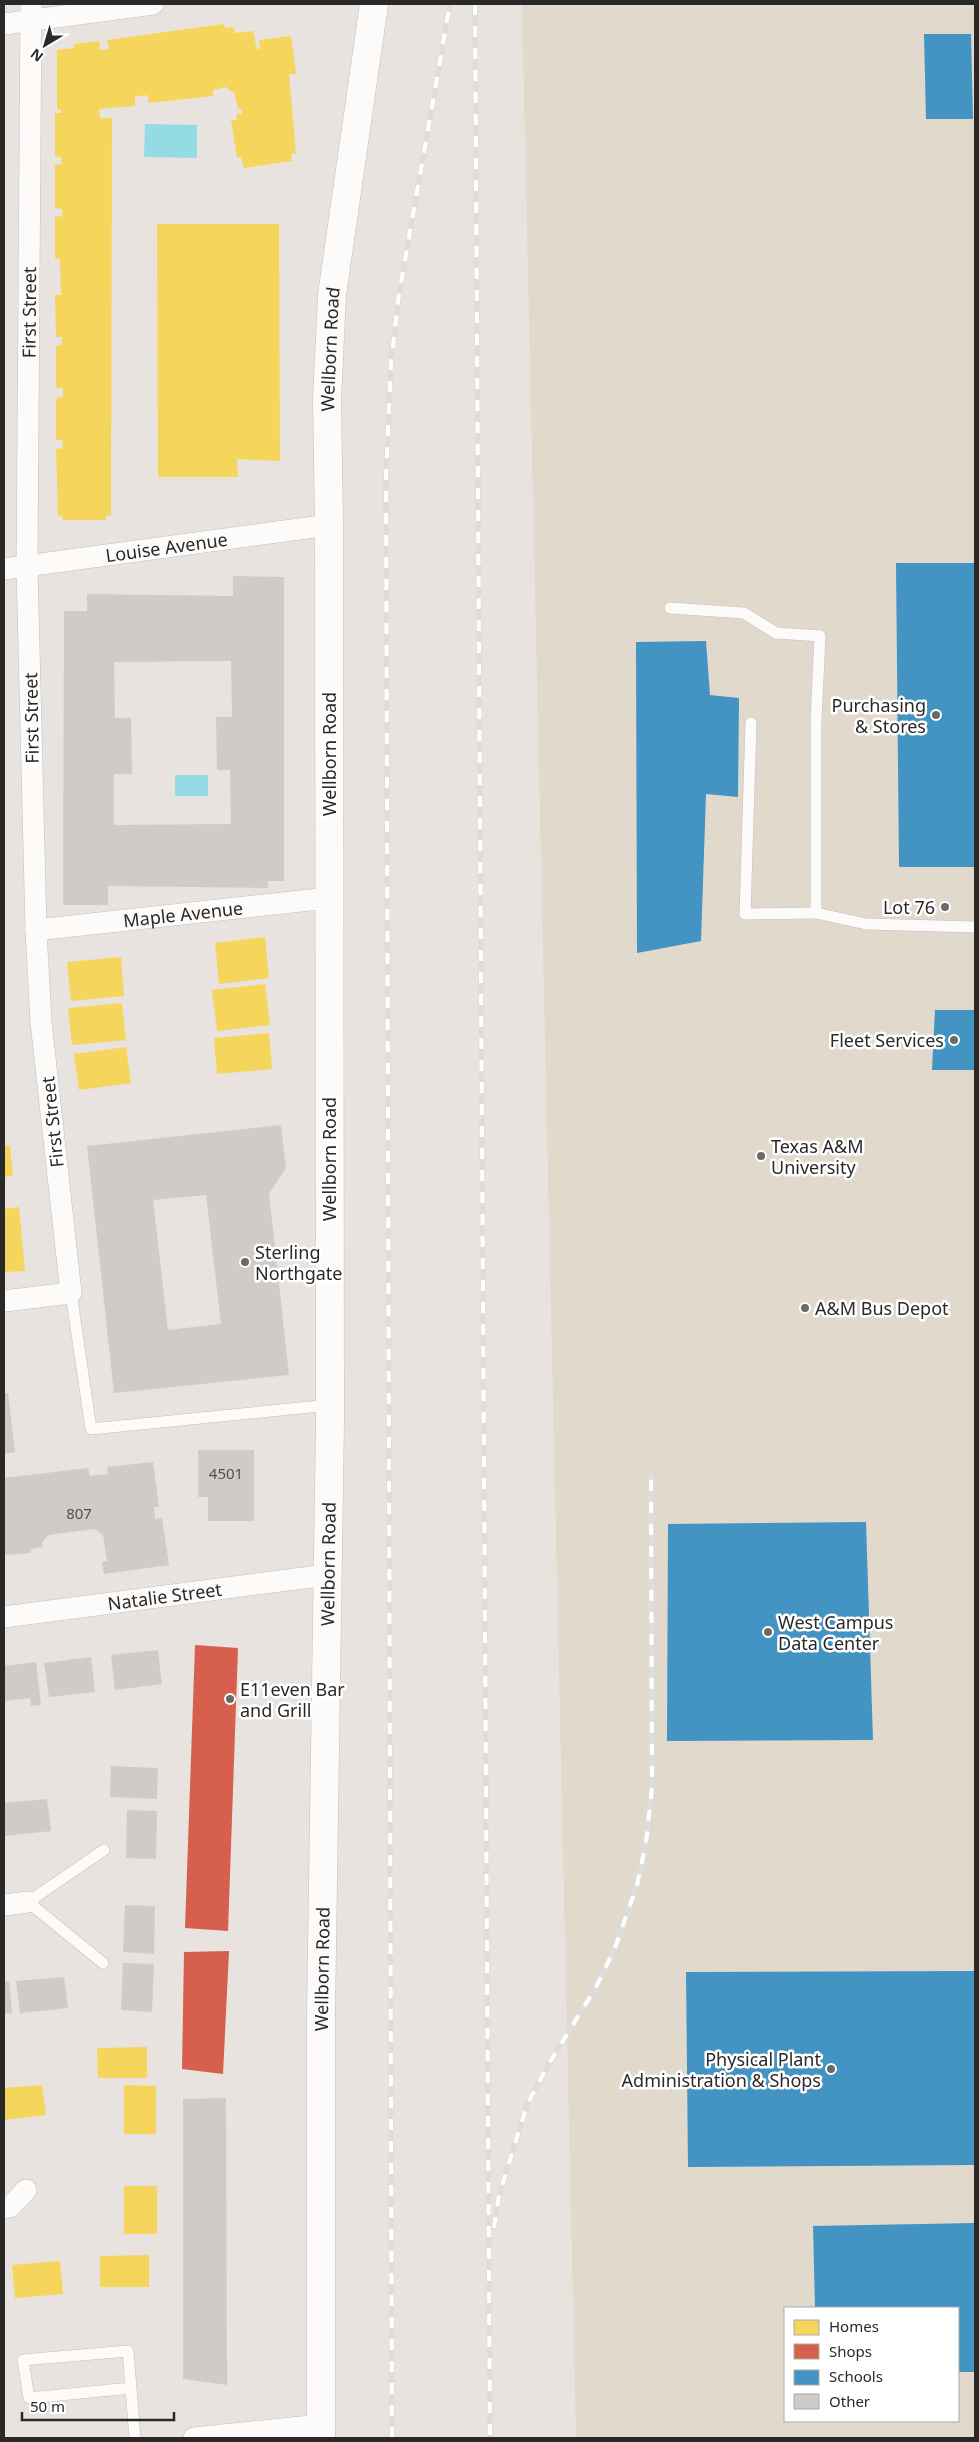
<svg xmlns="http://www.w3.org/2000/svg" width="979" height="2442" font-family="'Noto Sans',sans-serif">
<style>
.education{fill:#e2d9cd;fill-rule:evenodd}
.water{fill:#95dbe6}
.homes{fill:#f6d55c}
.shops{fill:#d6604d}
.schools{fill:#4393c3}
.building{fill:#cecbc8;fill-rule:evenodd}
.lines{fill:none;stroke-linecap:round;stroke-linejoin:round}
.lane-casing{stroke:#c1c0c0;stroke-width:12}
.street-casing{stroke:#c1c0c0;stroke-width:22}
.secondary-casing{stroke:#c1c0c0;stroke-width:29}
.lane{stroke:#fcfbfa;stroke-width:11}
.street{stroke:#fcfbfa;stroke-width:21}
.secondary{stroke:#fcfbfa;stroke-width:28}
.rail-casing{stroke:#ddddde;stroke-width:5.5}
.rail{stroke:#fff;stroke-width:4;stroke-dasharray:11;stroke-linecap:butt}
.poi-dot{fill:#6c6a68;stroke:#fff;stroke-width:2}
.labels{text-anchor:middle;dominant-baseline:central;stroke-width:5;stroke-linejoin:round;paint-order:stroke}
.number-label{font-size:15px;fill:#535252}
.street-label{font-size:18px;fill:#292929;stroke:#fff}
.poi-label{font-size:18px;fill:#292929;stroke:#fff;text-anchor:start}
</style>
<rect width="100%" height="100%" fill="#e8e3de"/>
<path class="education" d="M522 4H975V2438H576ZM785 2308H958V2421H785Z"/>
<g class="water">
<path d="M145 124 197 125V158L144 157Z"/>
<rect x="175" y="775" width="33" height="21"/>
</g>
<g class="homes">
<path d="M224 24 225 28 234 27 235 33 253 31 257 49H260L259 40 291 36 296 74H289L296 154H291L292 161 244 168 241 157 237 158 231 120H237L236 114H242V109H238L235 94 226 87 213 90V96L149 103 147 95 135 97V106L99 109 100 118H112L111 516 106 515V520H63L62 515 58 516 56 449 63 448 62 440H56V398L63 397V388H56V346L62 345V337H56L55 295H61L60 259 55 258V217L62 216V209L55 208V165L62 164 61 157 55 156V113H61V110L57 109V50L74 48V44L99 41 100 50 109 49 107 40Z"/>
<path d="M157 224H279L280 461 237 459 238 477H158Z"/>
<path d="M265 937 269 978 219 984 215 943Z"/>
<path d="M121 957 124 996 71 1001 67 962Z"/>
<path d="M265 984 270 1025 217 1031 212 990Z"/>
<path d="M122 1003 126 1040 72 1045 68 1008Z"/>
<path d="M269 1033 272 1069 217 1074 214 1038Z"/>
<path d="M126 1047 131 1083 79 1090 74 1054Z"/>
<path d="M4 1146H10L13 1176 4 1177Z"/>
<path d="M19 1207 25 1271 4 1272V1209Z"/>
<path d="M147 2047V2078H98L97 2048Z"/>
<path d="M42 2085 46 2115 4 2120V2088Z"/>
<path d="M124 2085 156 2086V2134H124Z"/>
<rect x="124" y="2186" width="33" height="48"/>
<path d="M149 2255V2287H100V2256Z"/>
<path d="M60 2261 63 2294 15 2298 12 2265Z"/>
</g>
<g class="shops">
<path d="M195 1645 238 1648 228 1931 185 1928Z"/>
<path d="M229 1951 223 2074 182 2069 184 1952Z"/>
</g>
<g class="schools">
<path d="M924 34H971L973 119H926Z"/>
<path d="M896 563H975V867H899Z"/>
<path d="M706 641 710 695 739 698 738 797 706 794 701 941 637 953 636 642Z"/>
<path d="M935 1010H975V1070H932Z"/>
<path d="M866 1522 873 1740 667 1741 668 1524Z"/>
<path d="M975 1971V2165L688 2167 686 1972Z"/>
<path d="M975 2223V2372H958V2308H815L813 2226Z"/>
</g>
<g class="building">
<path d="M233 576 284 577V881H268V888L108 886V905H63L64 611H87V594L233 596ZM231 661 232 717H216L217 770H230L231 824 114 825V774H132L131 718H115L114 662Z"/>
<path d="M281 1125 286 1168 269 1194 289 1375 114 1393 87 1146ZM206 1195 221 1324 168 1330 153 1200Z"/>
<path d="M8 1393 15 1452 4 1454V1394Z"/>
<path d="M198 1450H254V1521H208V1497H198Z"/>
<path d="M153 1462 159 1507H154L155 1519 162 1518 169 1565 104 1574 102 1562 107 1561 103 1535 95 1529 48 1535 42 1543 43 1547 30 1549 31 1553 4 1555V1478L88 1468 90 1476 108 1474 107 1467Z"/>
<path d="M158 1650 162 1684 115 1690 111 1655Z"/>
<path d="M91 1657 95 1692 49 1697 44 1663Z"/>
<path d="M36 1662 41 1705 31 1706 30 1698 4 1701V1666Z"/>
<path d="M111 1766 158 1768 157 1799 110 1797Z"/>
<path d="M47 1799 51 1831 4 1836V1803Z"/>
<path d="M127 1810 157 1811 156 1859 126 1858Z"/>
<path d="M125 1905 155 1906 154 1954 123 1952Z"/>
<path d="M123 1963 154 1964 152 2012 121 2010Z"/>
<path d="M64 1977 68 2008 20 2013 16 1981Z"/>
<path d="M4 1982H9L12 2013 4 2014Z"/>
<path d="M226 2098 227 2385 183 2379V2099Z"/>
</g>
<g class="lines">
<defs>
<g id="lane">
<path d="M670 608 744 613 776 633 820 636 816 721V913L866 924 975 927"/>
<path d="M751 723 745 914 816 913"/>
<path d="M71 1293 91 1429 330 1405"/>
<path d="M103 1963 28 1902 104 1850"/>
<path d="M131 2388 29 2398 23 2360 128 2351 135 2438"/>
</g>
<g id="street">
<path d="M4 24 153 4"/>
<path id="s1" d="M4 569 329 525"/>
<path id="s2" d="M36 930 328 898"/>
<path id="s3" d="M4 1301 71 1293 41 1022 36 930 27 567 31 4"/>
<path id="s4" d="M4 1617 326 1575"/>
<path d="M4 1905 28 1902"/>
<path d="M4 2208 10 2207 26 2190"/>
<path d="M194 2438 321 2425"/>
</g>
<g id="secondary">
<path id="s5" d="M321 2438V2014L330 1422 329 525 327 400 332 295 374 4"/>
</g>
</defs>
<use href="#lane" class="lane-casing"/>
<use href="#street" class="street-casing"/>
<use href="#secondary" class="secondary-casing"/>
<use href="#lane" class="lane"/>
<use href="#street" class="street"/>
<use href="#secondary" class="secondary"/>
<defs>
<g id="rail">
<path d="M475 4 490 2438"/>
<path d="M494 2228 499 2195 527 2105 548 2065 595 1989 615 1948 637 1885 646 1843 652 1787 651 1475"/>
<path d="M392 2438 386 476 391 363 399 294 450 4"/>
</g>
</defs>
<use href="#rail" class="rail-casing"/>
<use href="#rail" class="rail"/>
</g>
<g class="poi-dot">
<circle cx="936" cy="715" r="5"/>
<circle cx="945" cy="907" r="5"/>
<circle cx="954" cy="1040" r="5"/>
<circle cx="761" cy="1156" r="5"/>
<circle cx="245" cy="1262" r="5"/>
<circle cx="805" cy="1308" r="5"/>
<circle cx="768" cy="1632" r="5"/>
<circle cx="230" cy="1699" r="5"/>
<circle cx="831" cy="2069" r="5"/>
</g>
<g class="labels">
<g class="number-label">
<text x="226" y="1473">4501</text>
<text x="79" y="1513">807</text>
</g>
<g class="street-label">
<text stroke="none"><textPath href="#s3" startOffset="1050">First Street</textPath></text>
<text stroke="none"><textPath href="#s5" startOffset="2089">Wellborn Road</textPath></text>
<text stroke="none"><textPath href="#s1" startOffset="164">Louise Avenue</textPath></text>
<text transform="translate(31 718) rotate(-91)">First Street</text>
<text transform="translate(329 754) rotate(-90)">Wellborn Road</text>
<text stroke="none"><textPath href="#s2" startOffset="148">Maple Avenue</textPath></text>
<text transform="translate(52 1122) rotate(-96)">First Street</text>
<text transform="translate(329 1159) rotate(-90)">Wellborn Road</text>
<text stroke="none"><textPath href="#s5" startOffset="874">Wellborn Road</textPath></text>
<text stroke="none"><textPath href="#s4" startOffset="162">Natalie Street</textPath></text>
<text stroke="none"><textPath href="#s5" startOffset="469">Wellborn Road</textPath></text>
</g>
<g class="poi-label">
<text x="926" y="705" text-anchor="end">Purchasing<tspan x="926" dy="21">&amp; Stores</tspan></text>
<text x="935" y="907" text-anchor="end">Lot 76</text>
<text x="944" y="1040" text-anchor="end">Fleet Services</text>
<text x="771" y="1146">Texas A&amp;M<tspan x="771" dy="21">University</tspan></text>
<text x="255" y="1252">Sterling<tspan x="255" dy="21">Northgate</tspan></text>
<text x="815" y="1308">A&amp;M Bus Depot</text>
<text x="778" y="1622">West Campus<tspan x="778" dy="21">Data Center</tspan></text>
<text x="240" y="1689">E11even Bar<tspan x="240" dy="21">and Grill</tspan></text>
<text x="821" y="2059" text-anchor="end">Physical Plant<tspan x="821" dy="21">Administration &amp; Shops</tspan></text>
</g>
</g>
<rect width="979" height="2442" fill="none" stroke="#292929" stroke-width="10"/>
<rect x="784" y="2307" width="175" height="115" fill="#ffffff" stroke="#a9a9a9"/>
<rect x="794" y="2320" width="25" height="15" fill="#f6d55c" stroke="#a9a9a9"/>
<text x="829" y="2332" font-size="15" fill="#292929">Homes</text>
<rect x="794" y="2344" width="25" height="15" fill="#d6604d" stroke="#a9a9a9"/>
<text x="829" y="2357" font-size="15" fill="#292929">Shops</text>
<rect x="794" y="2370" width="25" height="15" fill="#4393c3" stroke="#a9a9a9"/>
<text x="829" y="2382" font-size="15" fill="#292929">Schools</text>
<rect x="794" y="2394" width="25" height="15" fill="#cecbc8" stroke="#a9a9a9"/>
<text x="829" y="2407" font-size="15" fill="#292929">Other</text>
<g transform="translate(45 45) rotate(218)" stroke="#ffffff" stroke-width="4" paint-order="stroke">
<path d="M0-4L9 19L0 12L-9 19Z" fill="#292929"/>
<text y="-8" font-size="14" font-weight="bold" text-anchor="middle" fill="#292929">N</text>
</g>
<path d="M22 2412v8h152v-8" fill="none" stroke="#292929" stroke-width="2.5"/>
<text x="30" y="2412" font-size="15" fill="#292929" stroke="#ffffff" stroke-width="4" paint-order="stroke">50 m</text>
</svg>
